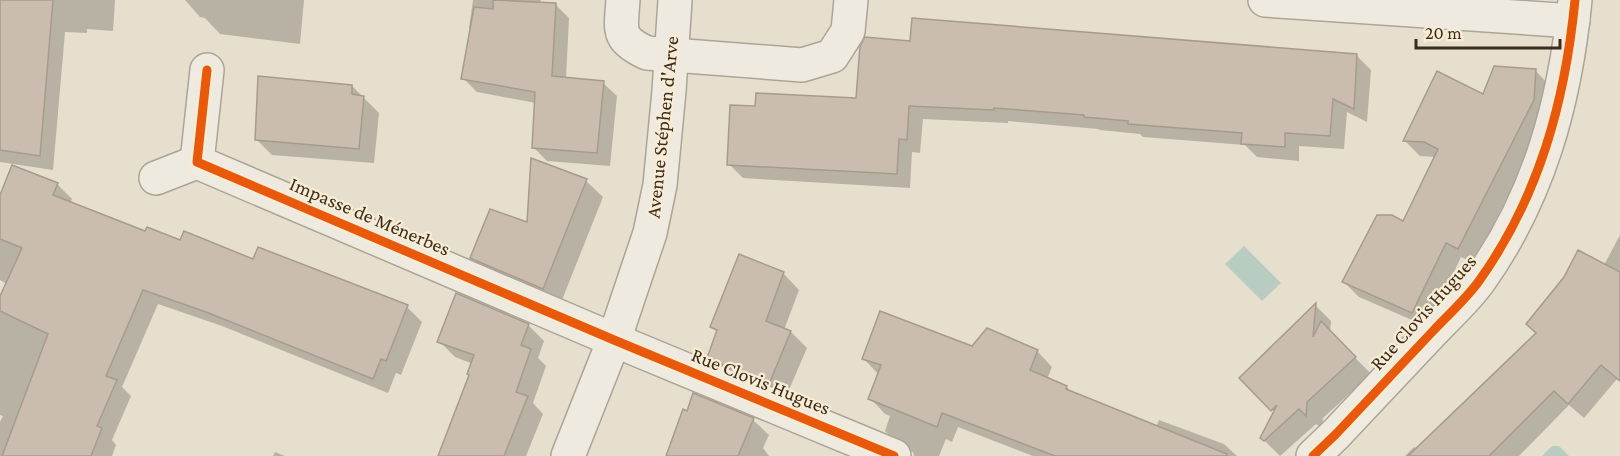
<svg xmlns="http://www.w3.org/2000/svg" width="1620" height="456" font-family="'Crimson Pro',serif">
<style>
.water{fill:#b9ccc1}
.shadow{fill:#0003}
.building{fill:#cabdaf;stroke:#a79b8d;stroke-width:1.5}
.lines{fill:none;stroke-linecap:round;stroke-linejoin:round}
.minor-casing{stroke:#aca497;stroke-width:36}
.minor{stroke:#eeeae0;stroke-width:33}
.cycleway-casing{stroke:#f8edd4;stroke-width:13}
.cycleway{stroke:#e8590c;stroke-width:9}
.labels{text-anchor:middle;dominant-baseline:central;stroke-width:4.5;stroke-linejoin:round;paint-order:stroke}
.street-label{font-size:20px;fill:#3c2c1e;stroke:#f8edd4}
</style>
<rect width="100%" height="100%" fill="#e6dfce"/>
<g class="water">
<path d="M1244 246 1281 283 1262 301 1225 264Z"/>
<path d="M1552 446H1559L1569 456H1542Z"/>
</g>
<g class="shadow">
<path d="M0 0H115L113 31 87 29V33L65 32 53 170 0 162Z"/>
<path d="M185 0H304L300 44 220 34 205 18 200 17Z"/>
<path d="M473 0H541L540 3 555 4 569 18 566 79 603 83 617 96 610 166 547 161 533 147 536 103 477 92 463 78 472 30 469 28Z"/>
<path d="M911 42 1357 56 1371 70 1367 122 1347 112 1344 149 1299 146V161L1257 157 1245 145 1143 137 1140 134 1100 130 1098 129 1008 121V123L923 119 920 153 912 152 910 188 743 178 729 164 756 108 857 99Z"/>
<path d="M1535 70 1550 86 1548 116 1474 263 1461 257 1428 327 1359 297 1344 282 1403 223 1435 157 1420 156 1405 141 1484 96Z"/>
<path d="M352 86 379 113 374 163 272 155 256 139Z"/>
<path d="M532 160 586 181 603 197 560 305 488 274 472 258 528 224Z"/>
<path d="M57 184 72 199 70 204 146 233 254 261 407 307 422 322 401 375 396 373 388 393 222 326 158 304 122 387 131 396 112 440 116 445 112 456H0V422L3 416 0 415V299L7 284 0 280V199Z"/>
<path d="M1620 235V381L1617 379 1584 418 1569 405 1519 456H1405L1414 447 1417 449 1537 334 1604 265Z"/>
<path d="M783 273 799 290 784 330 791 332 807 348 785 399 725 374 708 358 718 333 712 327Z"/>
<path d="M1316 306 1331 321 1330 332 1371 374 1323 418 1322 429 1316 424 1280 456 1262 438 1275 412 1241 378Z"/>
<path d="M528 325 544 341 538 358 546 366 533 403 543 414 526 456H440L470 375 473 364 455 357 439 341Z"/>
<path d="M972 348 1037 351 1052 367 1047 379 1067 387 1073 394 1156 427 1159 420 1224 444 1237 456H1033L958 427 952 442 946 439 939 456H914L913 452 900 446 885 431 890 416 885 414 870 398 879 375 864 359Z"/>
<path d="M694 395 753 420 769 435 763 448 769 456H667Z"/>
<path d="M275 452 285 456H273Z"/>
</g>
<g class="building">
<path d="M0 0H53L40 156 0 150Z"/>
<path d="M493 0 556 3 552 76 604 81 597 153 532 148 535 92 461 79 474 7 493 9Z"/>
<path d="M912 18 1357 54 1354 109 1333 99 1330 136 1285 133V147L1241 144 1242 133 1128 124V121L1084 117V115L994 108V110L909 106 907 140 899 139 897 174 727 165 730 105 755 106 756 93 856 98 860 46 865 37 910 41Z"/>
<path d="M1494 66 1536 69 1534 100 1458 249 1446 243 1412 313 1342 282 1377 215H1392L1403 221 1438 149 1424 142 1403 141 1437 71 1483 94Z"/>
<path d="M258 76 352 85V94L364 96 359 149 255 140Z"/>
<path d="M531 158 587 179 543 289 470 258 490 209 527 222Z"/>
<path d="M12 165 58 183 53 195 145 231 147 227 180 240 184 231 253 259 258 247 408 305 386 361 381 359 373 379 206 312 143 290 106 376 117 380 97 426 102 428 91 456H2L48 334 0 311V296L22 248 0 239V195Z"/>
<path d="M1578 250 1620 272V381L1601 365 1568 404 1554 391 1489 456H1408L1536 333 1526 324 1564 277Z"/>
<path d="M739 254 784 272 766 321 791 331 769 384 707 358 717 330 710 327Z"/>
<path d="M456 293 529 324 521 345 531 349 516 392 528 396 504 456H438L469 375 467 374 474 355 437 342Z"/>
<path d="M1316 303 1313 337 1321 321 1356 357 1307 402 1306 416 1299 409 1264 441 1260 438 1277 405 1271 411 1239 378Z"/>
<path d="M880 311 972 346 987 328 1038 350 1030 370 1067 386 1066 389 1227 454V456H1055L942 413 937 427 903 413 868 399 881 365 862 359Z"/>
<path d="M693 393 754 418 738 456H666L683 409 687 411Z"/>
</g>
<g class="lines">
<defs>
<g id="minor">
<path d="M623 0C621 30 616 39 647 53L802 65 832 56 848 31 851 0"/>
<path d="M1265 0 1573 21"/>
<path d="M207 70 197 162 614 340 894 456"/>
<path d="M156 178 197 162"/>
<path d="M568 456 614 340 650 233 660 185 669 91 675 0"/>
<path d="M1313 456 1336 434C1368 400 1400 366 1433 331 1448 315 1466 299 1479 281 1539 197 1565 102 1575 0"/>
</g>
</defs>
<use href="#minor" class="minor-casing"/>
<use href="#minor" class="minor"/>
<defs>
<g id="cycleway">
<path d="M207 70 197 162 614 340 894 456"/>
<path d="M1313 456 1336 434C1368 400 1400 366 1433 331 1448 315 1466 299 1479 281 1539 197 1565 102 1575 0"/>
</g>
</defs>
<use href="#cycleway" class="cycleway-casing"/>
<use href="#cycleway" class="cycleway"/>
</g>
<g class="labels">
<g class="street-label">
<text transform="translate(662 127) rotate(-84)">Avenue Stéphen d'Arve</text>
<text transform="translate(370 216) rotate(23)">Impasse de Ménerbes</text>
<text transform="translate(1423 312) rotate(-48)">Rue Clovis Hugues</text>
<text transform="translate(761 381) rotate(22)">Rue Clovis Hugues</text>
</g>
</g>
<path d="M1416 39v9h144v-9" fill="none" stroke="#3c2c1e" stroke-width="3"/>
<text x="1425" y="39" font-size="18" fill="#3c2c1e" stroke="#f8edd4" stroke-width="4.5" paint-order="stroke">20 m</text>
</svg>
